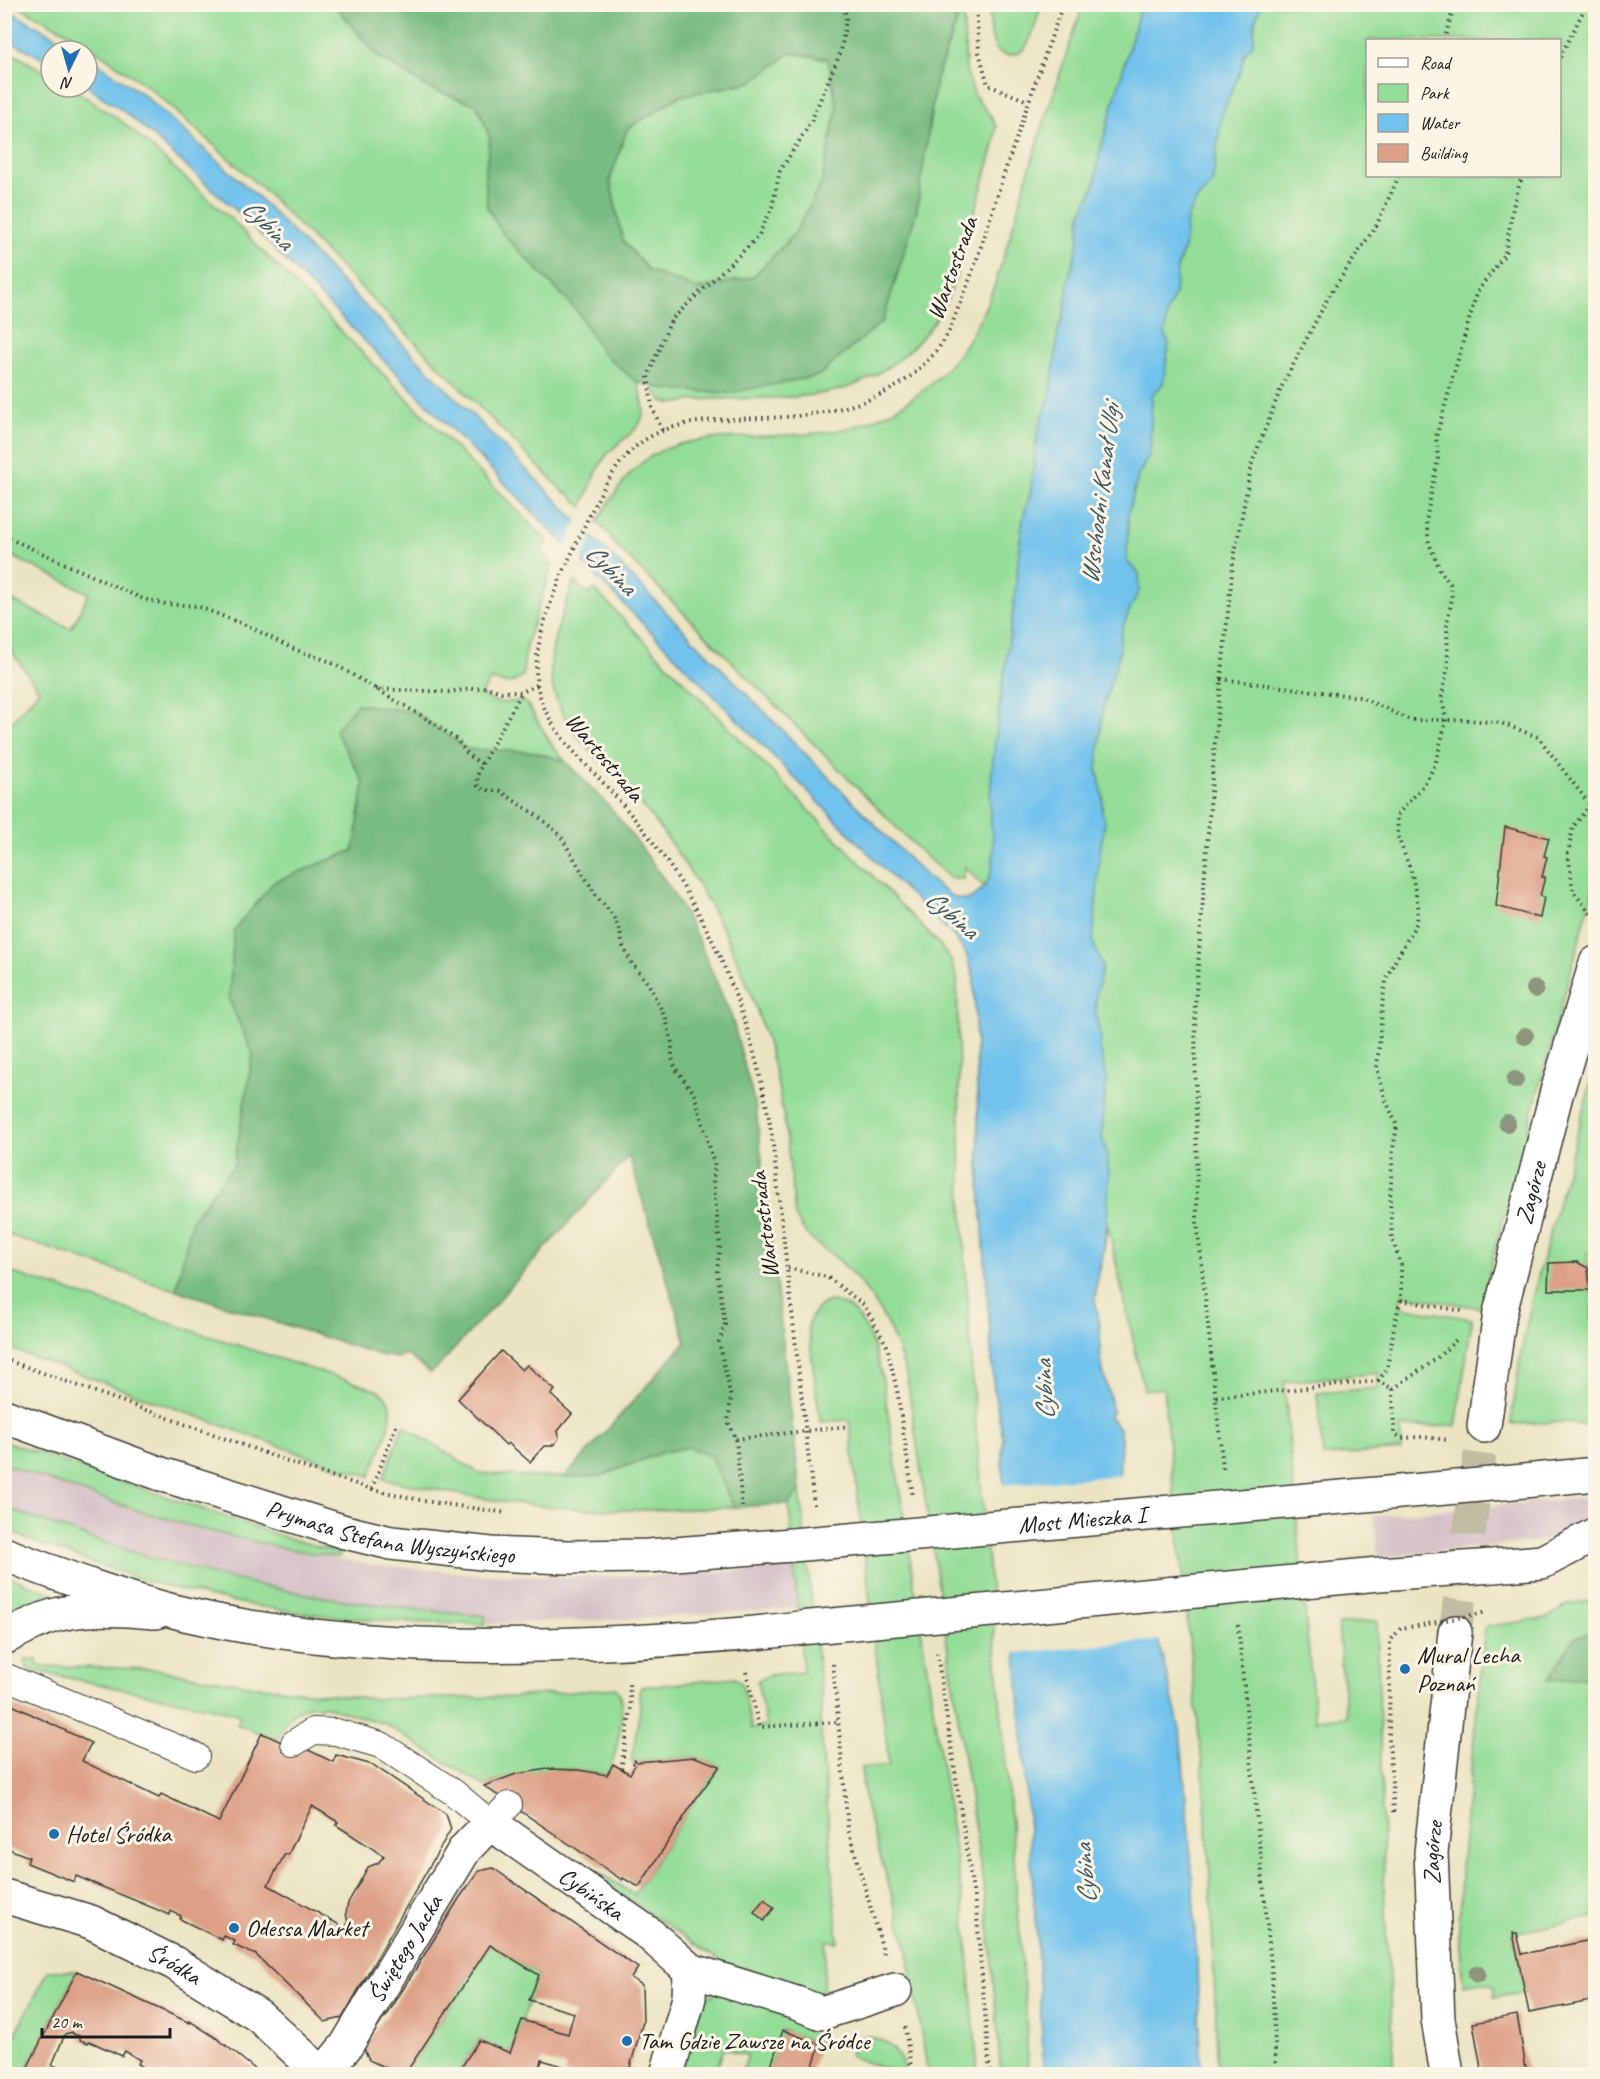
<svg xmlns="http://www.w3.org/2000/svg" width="1600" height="2079" font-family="Caveat,sans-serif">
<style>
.industrial{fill:#d2bdc6}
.green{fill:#94dd98;stroke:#587c5a;stroke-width:1.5;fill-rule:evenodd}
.forest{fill:#77bc80;stroke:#4a6c4e;stroke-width:1.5;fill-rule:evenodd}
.water{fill:#71c2ec;stroke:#466f84;stroke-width:1.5}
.pier{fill:#ebe4c3}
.building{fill:#dda087;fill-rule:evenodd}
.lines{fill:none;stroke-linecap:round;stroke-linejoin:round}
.minor-tunnel{stroke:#c2bca2;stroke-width:33;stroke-dasharray:33 16;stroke-linecap:butt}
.service-casing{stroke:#3b3a35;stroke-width:28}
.minor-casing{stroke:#3b3a35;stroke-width:36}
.tertiary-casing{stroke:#3b3a35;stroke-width:36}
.path{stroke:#3b3a35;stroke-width:4;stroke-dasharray:1.5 4.5;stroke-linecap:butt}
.service{stroke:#fff;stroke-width:26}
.minor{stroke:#fff;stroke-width:33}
.tertiary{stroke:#fff;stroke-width:33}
.tertiary-bridge-casing{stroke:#3b3a35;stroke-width:36;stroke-linecap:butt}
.path-bridge{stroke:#3b3a35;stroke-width:4;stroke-dasharray:1.5 4.5;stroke-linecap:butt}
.tertiary-bridge{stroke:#fff;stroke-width:33}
.tree{fill:#8d967c}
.poi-dot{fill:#1f6fb2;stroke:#fcf5e5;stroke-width:2}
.labels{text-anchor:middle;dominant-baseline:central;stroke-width:6;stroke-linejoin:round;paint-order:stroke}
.street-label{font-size:24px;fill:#1c1c1c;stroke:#fcf5e5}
.poi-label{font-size:24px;fill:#1c1c1c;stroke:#fcf5e5;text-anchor:start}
.water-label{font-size:26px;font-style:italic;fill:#3a5665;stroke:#fcf5e5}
</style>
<rect width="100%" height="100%" fill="#fcf5e5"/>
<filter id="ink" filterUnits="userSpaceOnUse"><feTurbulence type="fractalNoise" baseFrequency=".0167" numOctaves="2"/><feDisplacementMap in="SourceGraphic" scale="12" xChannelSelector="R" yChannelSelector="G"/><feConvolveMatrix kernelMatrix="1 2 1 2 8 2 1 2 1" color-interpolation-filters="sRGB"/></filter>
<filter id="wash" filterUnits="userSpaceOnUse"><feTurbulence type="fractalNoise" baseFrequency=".008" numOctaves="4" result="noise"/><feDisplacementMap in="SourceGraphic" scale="24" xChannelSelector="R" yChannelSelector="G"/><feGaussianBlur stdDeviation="1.35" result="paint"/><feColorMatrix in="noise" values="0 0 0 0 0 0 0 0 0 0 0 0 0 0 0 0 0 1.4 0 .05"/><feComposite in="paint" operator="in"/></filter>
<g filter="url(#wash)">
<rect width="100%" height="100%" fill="#ebe4c3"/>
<g class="industrial">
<path d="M4 1464 87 1495 229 1536 276 1547 372 1565 480 1574 569 1577 659 1576 794 1567 798 1608 625 1619 485 1624V1616L400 1608 272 1588 163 1561 100 1542 5 1507Z"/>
<path d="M1595 1497V1536L1378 1557 1374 1516Z"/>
</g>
<g class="green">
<path d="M16 5H335L375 54 429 88 477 105 490 138 485 173 503 234 578 312 602 353 639 383C639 394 646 405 643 415 640 432 616 442 606 456 595 471 589 490 582 507L567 492 565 493 263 189 151 89 78 38Z"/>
<path d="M963 5 966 70 975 96 990 115 996 126 995 141C986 174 976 208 966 242 959 266 953 293 939 314 917 351 873 384 830 392 786 401 739 397 694 400 675 404 660 409 654 386L671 390 729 393 916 214 936 79Z"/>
<path d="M990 5H1042C1037 17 1034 34 1027 45 1024 51 1018 54 1011 55 986 57 991 21 990 5Z"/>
<path d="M1083 5H1595V883L1493 1256 1481 1308 1402 1295 1400 1307 1472 1319 1456 1426 1401 1427V1450L1323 1456 1317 1393 1378 1388V1373L1284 1382 1315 1720 1346 1717 1338 1624 1377 1621 1385 1914 1395 2074H1218L1210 1876 1203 1774 1163 1388 1144 1390 1108 1226 1102 1260 1097 1280 1095 1301 1100 1325V1351L1103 1372 1110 1397 1112 1413 1109 1415 1119 1429 1121 1439 1004 1473 1002 1460 1003 1437 994 1390 980 1185 974 978 977 893 985 888 965 867 963 879 950 878 922 853 610 539 612 537 597 522C611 500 623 477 644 461 671 440 711 438 744 437 775 435 808 436 839 430 882 422 925 395 953 361 995 310 1008 239 1027 177 1044 119 1064 62 1083 5ZM1368 40H1560V176H1368Z"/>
<path d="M4 49 51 75V87H70L124 123 233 221 548 542 542 549 552 566 526 645 523 675C513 686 504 685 491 679L481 695 499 703 522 701 528 705 553 747 565 761 534 752 467 749 414 712 358 704 335 730 364 783 354 850 274 882 229 1000 253 1054 234 1165 192 1220 176 1290 5 1234V730L39 690 5 642V597L71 629 89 593 5 553Z"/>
<path d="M791 53 828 59 837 107 822 182 795 233 753 277 698 289 649 271 623 241 610 180 627 129 680 96 751 82Z"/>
<path d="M574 582 589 594 594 589 940 945 950 959 957 978 961 1186 973 1393 1012 1834 1026 2013 1028 2074H1001L988 1916 907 1378C895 1332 875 1295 841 1262 833 1254 823 1249 814 1242 806 1235 800 1225 795 1216 790 1169 786 1122 776 1076 755 988 716 904 662 831 650 815 637 799 624 785 597 757 565 731 554 692 543 654 562 617 574 582Z"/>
<path d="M1595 1067 1596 1252 1587 1253 1595 1346V1426H1588L1566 1422 1511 1424 1520 1358 1532 1299Z"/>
<path d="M4 1270 377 1390C383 1394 387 1397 390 1404 396 1420 376 1459 370 1476L335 1466 5 1347Z"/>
<path d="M828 1301C865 1302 876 1352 883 1381L965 1917 978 2074H928L907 1947 865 1804 861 1768 889 1765 849 1420 820 1422 808 1326C812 1314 816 1307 828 1301Z"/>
<path d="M403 1426 479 1473 537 1477 601 1476 660 1453 688 1447 710 1456 734 1507C685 1510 636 1511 587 1509 518 1507 450 1493 383 1479Z"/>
<path d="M4 1441 284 1537 340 1553 339 1557C224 1541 113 1505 5 1464Z"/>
<path d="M800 1490 822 1702 820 1719 838 1942 826 1941 820 2045 783 2030 768 2074H741L748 2056 724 2048 715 2074H679L705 1996 713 1995 722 1962 607 1885 590 1866 634 1895 695 1800 720 1766 695 1757 637 1762 635 1761 633 1763 631 1762 640 1710 639 1691 641 1687 735 1678 742 1684 752 1729 766 1725 757 1681 770 1675 803 1672 789 1504Z"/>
<path d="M4 1507C92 1540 181 1570 274 1588 344 1602 414 1610 485 1616V1624C388 1624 289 1616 194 1593 136 1580 80 1558 24 1538L19 1534 5 1531Z"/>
<path d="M4 1575 56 1595 55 1599 32 1603 5 1614Z"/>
<path d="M1595 1600V1917L1513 1933 1525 1993 1494 1997V1987C1482 1982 1476 1982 1463 1985L1459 1933 1461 1868 1485 1627 1547 1618 1569 1604Z"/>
<path d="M25 1659H37V1666L153 1669 260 1687 375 1699 513 1697 616 1688C629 1701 616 1760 607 1775 564 1764 524 1769 484 1786L385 1724 326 1706H308L293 1713 284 1725 277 1740 237 1724 241 1714 27 1669Z"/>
<path d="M490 1945 539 1975 510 2053 479 2040 457 2074H405Z"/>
<path d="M48 1971H77L24 2074H5L4 2057Z"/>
<path d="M868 2036C889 2040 901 2054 905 2074H899L850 2056 853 2046 859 2038Z"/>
</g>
<g class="forest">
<path d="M335 5H962L936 79 916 214 883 321 818 376 729 393 671 390 639 383 633 379 602 353 578 312 503 234 487 207 485 173 490 139 477 105 429 88 375 54ZM791 53 828 59 837 107 822 182 795 233 753 277 698 289 649 271 623 241 610 180 627 129 680 96 751 82Z"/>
<path d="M357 704 414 712 467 749 534 752 565 761 609 806 641 847 672 891 697 937 732 1018 756 1109 800 1490 789 1504 734 1507 710 1456 688 1447 660 1453 601 1476 564 1478 686 1342 629 1156 437 1368 430 1373 406 1354 398 1358 380 1355 176 1290 192 1220 234 1165 253 1054 229 1000 234 930 274 882 354 850 364 783 335 730Z"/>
<path d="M1595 1632V1677L1548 1680 1575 1637Z"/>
</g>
<g class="water">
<path d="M1141 5H1261L1255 22 1253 44 1244 55 1241 70 1222 114 1212 184 1198 198 1187 218 1184 248 1177 268 1175 294 1167 313 1165 335 1169 344 1163 384 1152 395 1150 453 1138 476 1128 514 1127 562 1139 573V591L1129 611 1121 633 1119 655 1103 708 1097 769 1103 796 1102 812 1105 821 1100 852 1093 942 1103 967 1096 993V1015L1101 1038 1100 1048 1106 1078 1102 1138 1107 1153 1109 1175 1107 1223 1102 1260 1097 1280 1095 1301 1100 1325V1351L1103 1372 1110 1397 1112 1413 1109 1415 1119 1429 1121 1439 1119 1479 1180 1729 1192 1870 1202 2074H1044L1037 1941 1002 1460 1003 1437 994 1390 980 1185 974 978 966 953 952 934 896 881 239 213 130 116 87 86V56L145 96 257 196 914 864C925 874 953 905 969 899 980 894 987 885 991 873 998 847 988 822 990 796 994 728 1007 662 1015 594 1019 562 1018 526 1030 495L1038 430 1049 399 1055 362 1058 331 1065 310 1069 276 1078 246 1081 215 1095 184 1099 155Z"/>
<path d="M5 9 74 47 79 51H51V63L5 38Z"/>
</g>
<g class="pier">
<path d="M578 518 593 533 581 564 565 548Z"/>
<path d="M1123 1475 1161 1640 1014 1653 1002 1485Z"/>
</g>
<g id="blocks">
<g class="building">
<path d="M1505 827 1549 838 1544 856 1547 857 1542 877H1545L1540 896 1544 897 1540 918 1496 906Z"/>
<path d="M1577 1262 1588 1268 1590 1290H1548L1549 1263Z"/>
<path d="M501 1351 522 1370 527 1365 555 1390 551 1395 572 1414 558 1431 559 1437 556 1443 551 1446H544L530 1462 508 1443 506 1445 458 1399Z"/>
<path d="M6 1702 91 1743 82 1761 159 1798 161 1794 219 1822 262 1733 292 1747 294 1743 333 1762 336 1755 373 1765 446 1814 451 1829 342 2018 325 2022 256 1955 233 1945 235 1941 224 1936 222 1940 180 1919 181 1916 171 1911 170 1915 76 1876 74 1882 27 1863 29 1857 4 1847V1706ZM312 1806 338 1822 336 1825 384 1856 378 1863 368 1867 348 1903 346 1913 348 1923 345 1928 268 1885 285 1854 288 1855Z"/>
<path d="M695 1757 720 1766 695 1800 639 1887 623 1878 622 1880 484 1786 516 1774 548 1769 579 1770 607 1775 613 1764 630 1774 635 1765 633 1763 634 1760 637 1762Z"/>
<path d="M493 1868 638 1968 631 1978 642 1985 643 2022 628 2074H564L566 2067 542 2060 538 2074H457L479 2040 510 2053 522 2020 568 2034 574 2013 529 2000 539 1975 490 1945 405 2074H399L369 2060 364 2048 385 2016 386 2017 460 1897 479 1871Z"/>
<path d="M764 1899 774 1908 764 1921 754 1912Z"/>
<path d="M1513 1933H1517L1522 1954 1596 1939V2000L1529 2013Z"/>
<path d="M77 1971 190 2023V2021L218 2039 261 2074H155L138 2064 140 2060 125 2051 122 2056 89 2041 88 2043 80 2040V2036L73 2034V2032L65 2034 52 2065 77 2074H24Z"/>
<path d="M1517 2015 1527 2074H1482L1473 2023Z"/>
<path d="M783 2030 820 2045 810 2074H768Z"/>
</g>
</g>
</g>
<g filter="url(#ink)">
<use href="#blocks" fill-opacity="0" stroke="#3b3a35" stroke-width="1.5"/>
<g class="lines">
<path class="minor-tunnel" d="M1455 1632 1484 1426"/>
<defs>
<g id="service">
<path d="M4 1676 196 1756"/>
<path d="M294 1743 313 1731 336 1732 381 1745 453 1792 490 1823 509 1805"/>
</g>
<g id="minor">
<path id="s1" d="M1484 1426 1500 1313 1556 1095 1596 963"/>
<path d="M4 1638C21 1629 38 1620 56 1615 87 1606 124 1610 156 1612"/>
<path id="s2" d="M4 1896 91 1922 174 1963 259 2016 322 2074"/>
<path id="s3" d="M323 2074 346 2046 465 1849 490 1823 648 1933 690 1970 796 2003 822 2013 895 1990"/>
<path d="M667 2074 689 1998 690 1970"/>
<path id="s4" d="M1447 2074 1438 2019 1431 1853 1455 1632"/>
</g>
<g id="tertiary">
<path id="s5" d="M4 1416 161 1474 345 1532 391 1543 491 1554 568 1557 648 1556 792 1545"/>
<path d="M1503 1483 1596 1474"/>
<path d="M4 1554C64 1577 124 1599 185 1614 322 1646 466 1649 605 1643 670 1640 735 1636 800 1628"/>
<path d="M1493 1566 1542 1562 1596 1534"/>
</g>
</defs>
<use href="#service" class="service-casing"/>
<use href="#minor" class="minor-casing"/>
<use href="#tertiary" class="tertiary-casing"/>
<g class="path">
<path d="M976 4 979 52 988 85 1028 101"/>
<path d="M1444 40 1455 4"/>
<path d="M1560 57 1587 4"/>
<path d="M662 430 652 407 648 376 671 320 758 237 772 207 780 171 810 124 841 51 846 19 844 4"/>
<path d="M4 536 143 599 166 604 197 606 250 627 291 648 331 662 437 725 457 740 469 756 482 764 477 776 478 786 484 790 500 791 539 817 560 835 597 897 611 913 619 927 623 946 632 964 648 983 666 1019 672 1043V1057L675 1068 694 1093 715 1166 713 1178 720 1246 717 1271 725 1324 719 1342 731 1398 728 1422 736 1439 742 1509"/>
<path d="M1221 679 1360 697 1410 720H1468L1501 723 1538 737 1590 805"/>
<path d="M376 689 448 692 486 687 502 692H522L537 685"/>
<path d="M482 764 522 692"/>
<path d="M1596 803 1590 805 1573 827 1568 853 1573 891 1596 921"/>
<path d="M1596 1243 1594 1246 1596 1262"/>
<path d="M788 1268 827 1277 864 1305 887 1346 898 1395 913 1497"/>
<path d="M1401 1300 1462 1311"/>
<path d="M4 1359 315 1471 372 1489 424 1501 507 1513"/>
<path d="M1378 1381 1387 1369 1395 1321 1401 1300V1265L1392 1238 1390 1200 1393 1149 1397 1126 1385 1098 1377 1068 1383 998 1387 976 1417 922 1418 906 1412 874 1398 837 1397 815 1424 785 1435 765 1446 721 1442 696 1448 666 1447 622 1452 599 1450 584 1440 570 1429 543 1426 521 1438 458 1436 437 1477 292 1505 254 1513 207 1522 176"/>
<path d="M1393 1389 1394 1433 1401 1438 1422 1437 1448 1440"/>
<path d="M1216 1397 1378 1381 1393 1389 1435 1360 1456 1340"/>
<path d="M736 1439 849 1426"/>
<path d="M1223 1468 1197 1221 1195 1005 1215 740 1233 563 1252 463 1281 388 1330 294 1376 226 1399 176"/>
<path d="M372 1489 397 1423"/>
<path d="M814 1505 772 1137C755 1029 716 925 650 838 639 824 628 811 617 798 586 762 546 733 537 684 531 648 554 590 570 557 587 522 602 482 628 454 668 410 744 422 797 416 840 411 888 399 920 368 928 360 938 350 944 340 949 332 953 322 956 313 975 270 988 224 1002 180 1022 121 1042 63 1063 4"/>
<path d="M1238 1625 1272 1975 1276 2074"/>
<path d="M937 1653 977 1917 990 2074"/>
<path d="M833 1664 848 1829 884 1954"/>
<path d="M746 1672 759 1727 839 1722"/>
<path d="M621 1769 631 1708 629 1683"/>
<path d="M1394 1812 1389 1738 1390 1641 1401 1628 1416 1626"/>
<path d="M905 2027 912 2074"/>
</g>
<use href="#service" class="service"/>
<use href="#minor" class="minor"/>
<use href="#tertiary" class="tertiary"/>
<defs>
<g id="tertiary-bridge">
<path id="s6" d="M792 1545 1503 1483"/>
<path d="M800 1628 1379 1574 1493 1566"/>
</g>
</defs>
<use href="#tertiary-bridge" class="tertiary-bridge-casing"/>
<path class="path-bridge" d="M1417 1626 1487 1612"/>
<use href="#tertiary-bridge" class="tertiary-bridge"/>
</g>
<g class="tree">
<circle cx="1535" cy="989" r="9"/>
<circle cx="1525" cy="1036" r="9"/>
<circle cx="1515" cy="1080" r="9"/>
<circle cx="1507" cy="1123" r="9"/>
<circle cx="1477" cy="1974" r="9"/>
</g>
</g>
<g class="poi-dot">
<circle cx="1405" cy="1669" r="6"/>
<circle cx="54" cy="1834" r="6"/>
<circle cx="234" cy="1928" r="6"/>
<circle cx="627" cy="2041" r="6"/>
</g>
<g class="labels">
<g class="street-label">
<text transform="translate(952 268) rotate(-70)">Wartostrada</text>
<text transform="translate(605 757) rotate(50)">Wartostrada</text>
<text stroke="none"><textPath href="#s1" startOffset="238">Zagórze</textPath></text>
<text transform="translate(764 1225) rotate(-97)">Wartostrada</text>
<text stroke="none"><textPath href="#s6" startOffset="291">Most Mieszka I</textPath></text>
<text stroke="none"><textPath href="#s5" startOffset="405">Prymasa Stefana Wyszyńskiego</textPath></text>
<text stroke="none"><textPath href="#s4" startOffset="222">Zagórze</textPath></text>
<text stroke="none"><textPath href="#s3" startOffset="426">Cybińska</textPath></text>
<text stroke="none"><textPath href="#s3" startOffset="150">Świętego Jacka</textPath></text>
<text stroke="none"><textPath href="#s2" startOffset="184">Śródka</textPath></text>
</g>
<g class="poi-label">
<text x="1417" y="1655">Mural Lecha<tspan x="1417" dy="28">Poznań</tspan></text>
<text x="66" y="1834">Hotel Śródka</text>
<text x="246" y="1928">Odessa Market</text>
<text x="639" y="2041">Tam Gdzie Zawsze na Śródce</text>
</g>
<g class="water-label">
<text transform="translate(268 224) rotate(45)">Cybina</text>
<text transform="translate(1100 494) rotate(-83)">Wschodni Kanał Ulgi</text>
<text transform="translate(611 569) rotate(45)">Cybina</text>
<text transform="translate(952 914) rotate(40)">Cybina</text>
<text transform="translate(1044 1390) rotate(-93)">Cybina</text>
<text transform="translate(1085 1874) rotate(-95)">Cybina</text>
</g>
</g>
<rect width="1600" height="2079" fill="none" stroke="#fcf5e5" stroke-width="24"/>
<rect x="1366" y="39" width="195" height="138" fill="#fcf5e5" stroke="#a29e95" stroke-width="1.5"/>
<rect x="1378" y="58" width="30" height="9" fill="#ffffff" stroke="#a29e95" stroke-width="1.5"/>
<text x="1420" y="69" font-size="18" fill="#1c1c1c">Road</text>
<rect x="1378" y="84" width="30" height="18" fill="#94dd98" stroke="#a29e95" stroke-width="1.5"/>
<text x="1420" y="99" font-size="18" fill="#1c1c1c">Park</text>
<rect x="1378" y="114" width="30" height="18" fill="#71c2ec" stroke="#a29e95" stroke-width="1.5"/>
<text x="1420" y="129" font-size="18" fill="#1c1c1c">Water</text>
<rect x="1378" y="144" width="30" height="18" fill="#dda087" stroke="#a29e95" stroke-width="1.5"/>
<text x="1420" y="159" font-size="18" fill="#1c1c1c">Building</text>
<g transform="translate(69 69) rotate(185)"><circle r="28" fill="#fcf5e5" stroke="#a29e95" stroke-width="1.5"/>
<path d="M0-4.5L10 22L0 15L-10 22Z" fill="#1f6fb2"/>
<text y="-9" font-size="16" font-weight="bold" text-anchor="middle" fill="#1c1c1c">N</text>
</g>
<path d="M42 2028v9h128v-9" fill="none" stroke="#1c1c1c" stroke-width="3"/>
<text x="51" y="2028" font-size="18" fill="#1c1c1c" stroke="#fcf5e5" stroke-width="4.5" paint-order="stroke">20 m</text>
</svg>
